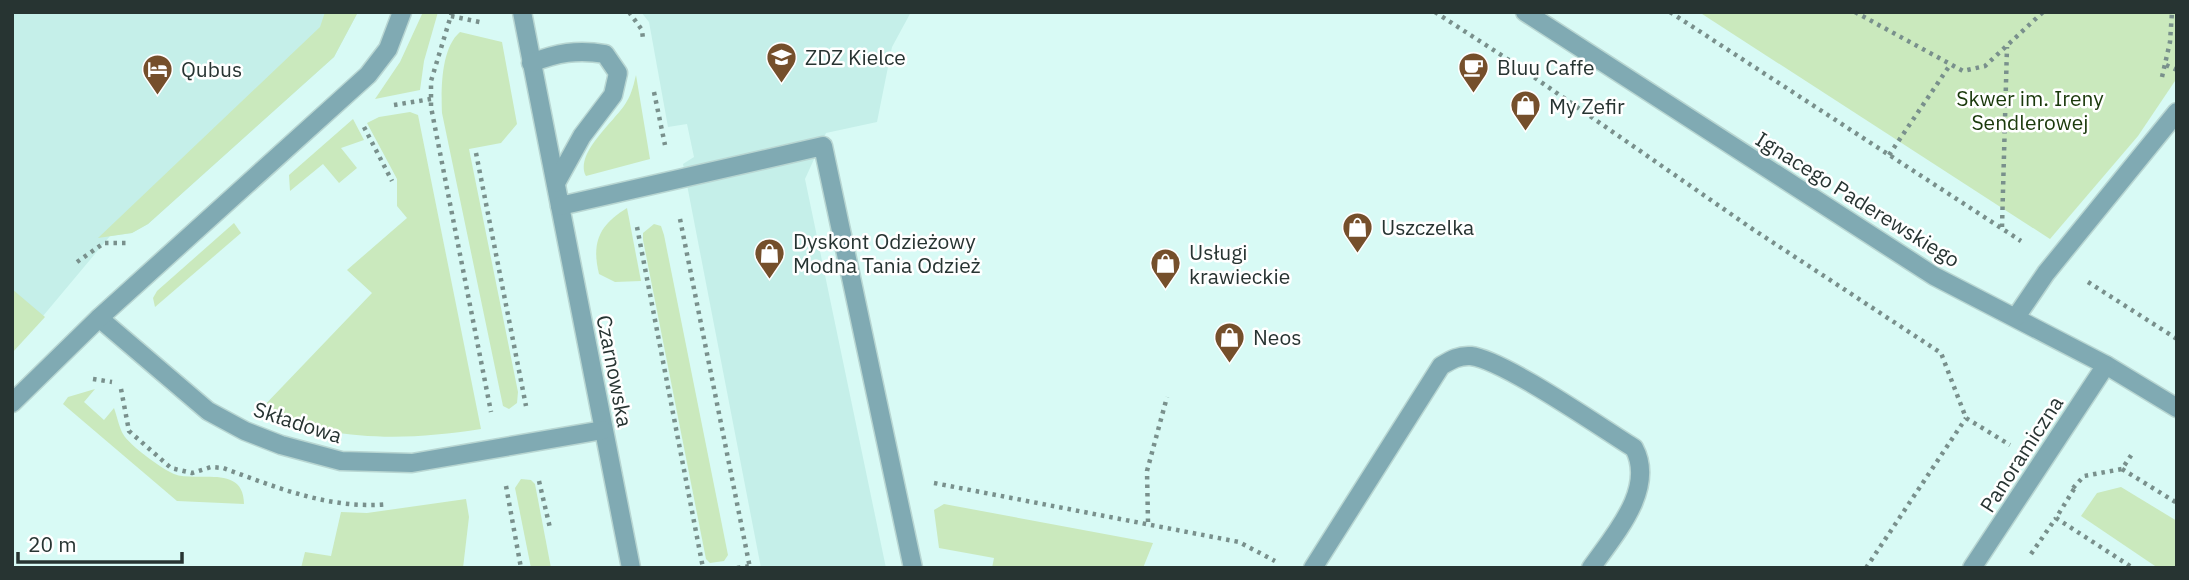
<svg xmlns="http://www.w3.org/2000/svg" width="2189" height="580" font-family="'IBM Plex Sans',sans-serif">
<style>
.built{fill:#c5efe9}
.green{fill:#cae9bd}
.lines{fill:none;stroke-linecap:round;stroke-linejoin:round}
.minor-casing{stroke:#b8d6d2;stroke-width:21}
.path{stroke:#79908c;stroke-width:4.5;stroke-dasharray:3.5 5;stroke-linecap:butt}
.minor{stroke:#80aab3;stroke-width:18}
.labels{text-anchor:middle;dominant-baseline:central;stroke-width:5;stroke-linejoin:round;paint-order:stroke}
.poi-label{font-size:21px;fill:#273432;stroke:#fff;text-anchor:start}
.park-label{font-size:21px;fill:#1a390b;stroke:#fff}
.street-label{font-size:21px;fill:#273432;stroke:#fff}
</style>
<rect width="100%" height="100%" fill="#d8faf5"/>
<g class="built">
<path d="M12 12H358L334 57 148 224 132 233 110 236 12 353Z"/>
<path d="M641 12H911L892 47 877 122 826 133 805 179 886 568H761L683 164 694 157 687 124 668 127 649 22Z"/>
</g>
<g class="green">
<path d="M325 12H358L334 57 148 224 132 233 98 238 320 27Z"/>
<path d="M423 12H438L424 61 420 90 375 99 400 62Z"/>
<path d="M1699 12H2177V78L2138 136 2050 239Z"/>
<path d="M460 32 502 42 517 124 501 143 469 149 518 392 517 403 509 409 503 406 442 113C441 89 441 48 460 32Z"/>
<path d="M636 75 650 159 586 176C574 152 617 120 627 101 632 93 634 83 636 75Z"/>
<path d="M410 112 418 115 481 429C404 441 333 442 260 410L372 293 347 270 407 218 397 206V179L367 123 379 117Z"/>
<path d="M353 119 364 140 341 148 357 168 339 183 323 164 290 191 289 175Z"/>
<path d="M627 208 641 281 615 282 599 274C591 241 600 225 627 208Z"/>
<path d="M234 223 241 233 155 307 153 298 157 291Z"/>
<path d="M654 224 661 226 664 235 728 555 724 561 710 563 706 559 643 240V233Z"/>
<path d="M12 289 45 317 12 353Z"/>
<path d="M95 389 84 402 104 420 114 408C117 416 119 427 123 434 129 445 162 469 174 474 196 483 244 463 244 504L177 501 63 404 68 397Z"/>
<path d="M521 479 531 480 535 484 551 568H531L515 488Z"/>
<path d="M2121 487 2177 521V568H2158L2081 516 2097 493Z"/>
<path d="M466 499 469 517 463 568H301L305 552 331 556 341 512 367 513Z"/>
<path d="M944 504 1153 543 1143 568H992L994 558 939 548 934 510Z"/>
</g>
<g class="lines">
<defs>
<g id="minor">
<path d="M522 12 631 568"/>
<path d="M1525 12 1934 276 2106 365 2177 408"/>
<path d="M531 63C557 53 577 49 605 54L618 73 613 95 582 136 556 183"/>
<path d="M560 206 823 146 913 568"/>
<path d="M2016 317 2046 273 2177 112"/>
<path d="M99 318 208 411 245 431 281 445 341 461 412 463 603 430"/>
<path d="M12 403 99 318 368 75 388 49 402 12"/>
<path d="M1313 568 1441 366C1451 360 1459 355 1471 356 1504 360 1600 427 1634 448 1656 489 1614 535 1591 568"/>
<path d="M1972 568 2106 365"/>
</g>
</defs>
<use href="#minor" class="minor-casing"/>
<g class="path">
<path d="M452 12 431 81V107L491 412"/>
<path d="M629 12 642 30 643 39"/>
<path d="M1435 12 1515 64 1751 228 1941 353 1966 418 2010 445"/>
<path d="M1670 12 2021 241"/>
<path d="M1855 12 1963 71 1985 66 2043 12"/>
<path d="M451 16 484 23"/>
<path d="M2166 65 2177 70"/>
<path d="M2162 77 2170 42 2172 12"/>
<path d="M654 92 665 145"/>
<path d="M394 105 431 99"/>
<path d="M364 127 392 181"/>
<path d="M476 153 526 406"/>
<path d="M1889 155 1950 65"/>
<path d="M680 219 750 568"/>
<path d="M637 227 703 568"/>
<path d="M2002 227 2007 47"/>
<path d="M77 262 104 243H126"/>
<path d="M2088 282 2177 339"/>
<path d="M93 379 112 382"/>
<path d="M121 389 129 431 171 468 192 473 211 467 223 468C276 487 330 510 388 504"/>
<path d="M2122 469 2177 503"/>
<path d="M539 481 550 528"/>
<path d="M934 483 1239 542 1275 561"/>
<path d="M506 486 521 568"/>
<path d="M2073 488 2084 476 2122 469 2132 454"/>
<path d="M2074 489 2056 518 2133 568"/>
<path d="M1148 522 1147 471 1167 397"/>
<path d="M2031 554 2056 518"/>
<path d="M737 568 750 566"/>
<path d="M1866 568 1966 418"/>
</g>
<use href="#minor" class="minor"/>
</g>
<defs>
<symbol id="school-pin" viewBox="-11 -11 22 30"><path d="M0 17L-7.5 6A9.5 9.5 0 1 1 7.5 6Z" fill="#754f2b" stroke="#fff"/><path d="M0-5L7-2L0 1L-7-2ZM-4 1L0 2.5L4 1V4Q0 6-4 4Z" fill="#fff"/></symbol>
<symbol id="cafe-pin" viewBox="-11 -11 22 30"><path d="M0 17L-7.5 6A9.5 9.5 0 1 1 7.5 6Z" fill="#754f2b" stroke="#fff"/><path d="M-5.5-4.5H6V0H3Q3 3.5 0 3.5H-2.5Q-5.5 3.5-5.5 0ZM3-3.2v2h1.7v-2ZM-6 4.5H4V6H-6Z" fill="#fff"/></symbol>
<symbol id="hotel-pin" viewBox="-11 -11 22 30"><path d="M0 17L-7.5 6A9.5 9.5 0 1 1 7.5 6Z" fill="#754f2b" stroke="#fff"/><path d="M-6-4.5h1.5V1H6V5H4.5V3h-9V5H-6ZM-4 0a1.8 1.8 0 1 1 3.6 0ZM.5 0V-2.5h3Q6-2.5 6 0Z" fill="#fff"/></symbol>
<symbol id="shop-pin" viewBox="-11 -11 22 30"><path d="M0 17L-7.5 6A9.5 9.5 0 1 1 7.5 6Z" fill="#754f2b" stroke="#fff"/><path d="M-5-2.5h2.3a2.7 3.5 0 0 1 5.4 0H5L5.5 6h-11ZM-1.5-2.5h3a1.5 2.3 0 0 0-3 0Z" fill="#fff"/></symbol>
</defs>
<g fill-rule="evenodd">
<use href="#school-pin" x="764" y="40" width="35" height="47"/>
<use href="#cafe-pin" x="1456" y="50" width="35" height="47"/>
<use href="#hotel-pin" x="140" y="52" width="35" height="47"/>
<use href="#shop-pin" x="1508" y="88" width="35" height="47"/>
<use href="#shop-pin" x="1340" y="210" width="35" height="47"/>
<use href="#shop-pin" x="752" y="236" width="35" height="47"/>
<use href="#shop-pin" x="1148" y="246" width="35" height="47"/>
<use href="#shop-pin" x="1212" y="320" width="35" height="47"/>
</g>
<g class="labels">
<g class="poi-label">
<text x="805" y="57">ZDZ Kielce</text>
<text x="1497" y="67">Bluu Caffe</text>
<text x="181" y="69">Qubus</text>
<text x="1549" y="106">My Zefir</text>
<text x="1381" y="227">Uszczelka</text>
<text x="793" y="241">Dyskont Odzieżowy<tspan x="793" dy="24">Modna Tania Odzież</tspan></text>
<text x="1189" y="252">Usługi<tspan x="1189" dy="24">krawieckie</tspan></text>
<text x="1253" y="337">Neos</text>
</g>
<g class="park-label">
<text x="2030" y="98">Skwer im. Ireny<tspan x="2030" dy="24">Sendlerowej</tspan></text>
</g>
<g class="street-label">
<text transform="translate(1858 199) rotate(32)">Ignacego Paderewskiego</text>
<text transform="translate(615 371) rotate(79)">Czarnowska</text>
<text transform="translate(298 422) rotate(18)">Składowa</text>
<text transform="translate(2021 454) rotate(-57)">Panoramiczna</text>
</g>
</g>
<rect width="2189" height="580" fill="none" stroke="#273432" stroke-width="28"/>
<path d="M18 552v10h164v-10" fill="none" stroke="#273432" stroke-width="3.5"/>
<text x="28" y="552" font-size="21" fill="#273432" stroke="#ffffff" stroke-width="5" paint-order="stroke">20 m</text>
</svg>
